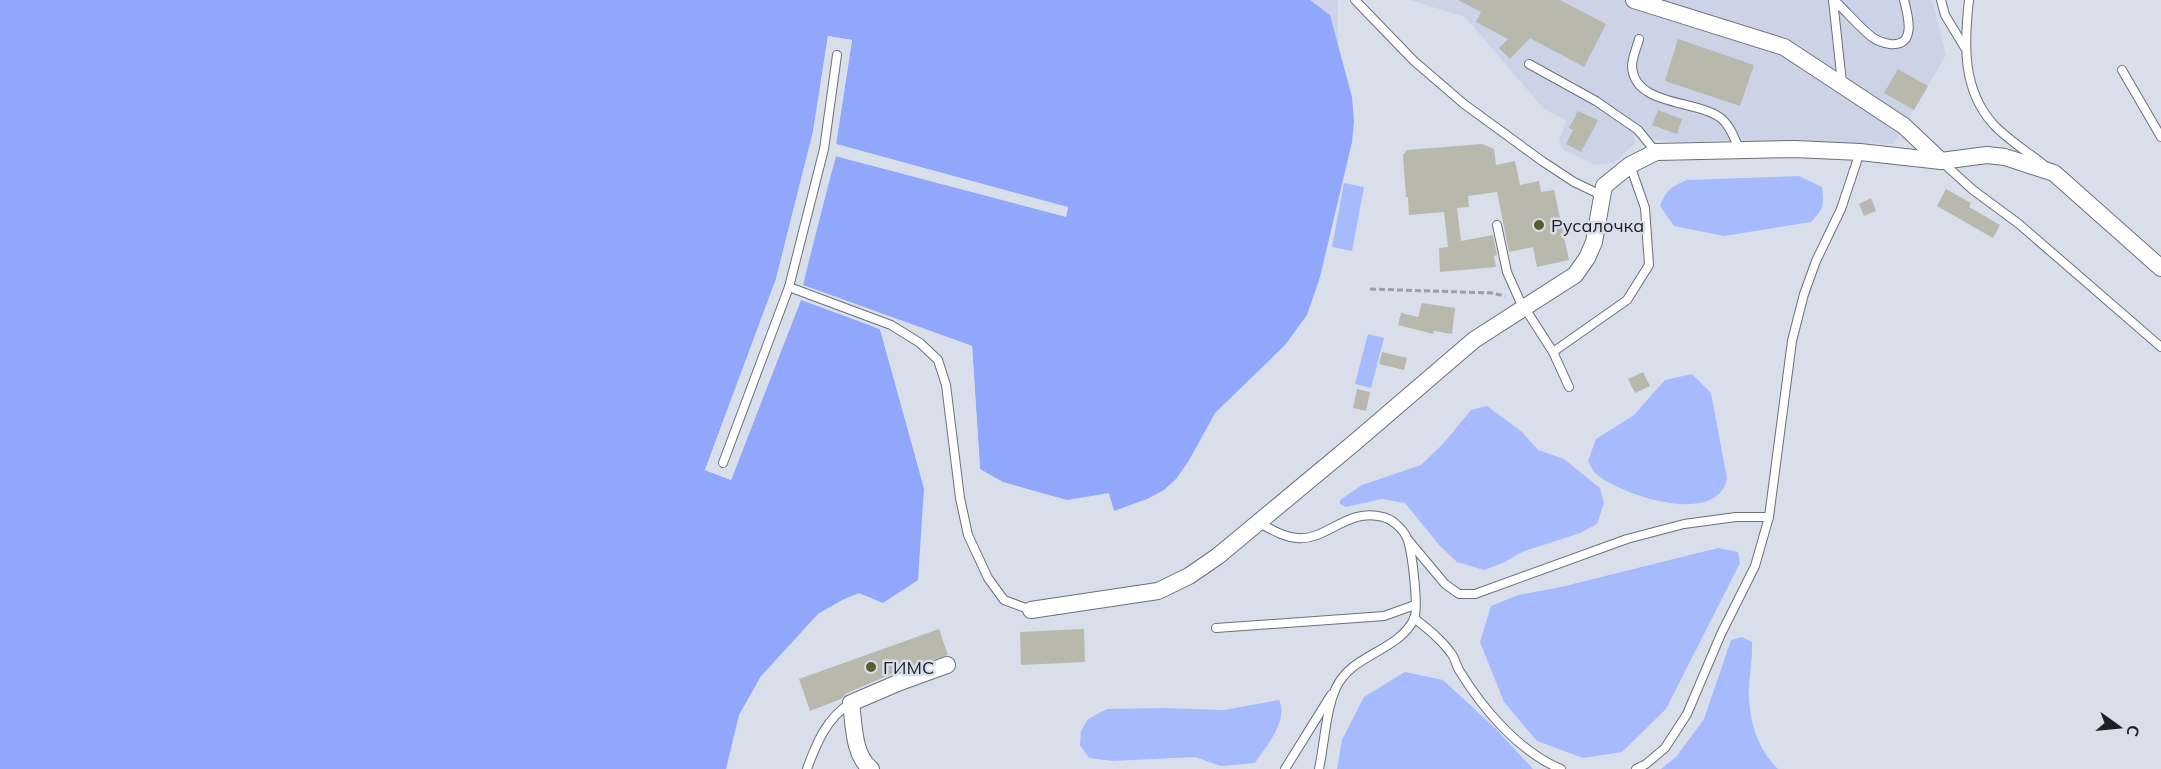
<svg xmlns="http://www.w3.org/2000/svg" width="2161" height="769" font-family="Mulish,sans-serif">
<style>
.built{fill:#ccd3e7}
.green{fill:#a7bafe}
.water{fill:#91a7fc}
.pier{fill:#d9deeb}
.building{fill:#b8b9ac}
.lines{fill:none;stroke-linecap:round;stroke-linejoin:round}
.service-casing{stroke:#6c707b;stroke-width:10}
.minor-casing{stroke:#6c707b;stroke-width:18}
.path{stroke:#9a9ea8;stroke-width:3;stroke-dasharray:6 3;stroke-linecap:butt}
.service{stroke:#fff;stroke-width:8}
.minor{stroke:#fff;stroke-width:16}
.poi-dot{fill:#5b5d2b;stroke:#d9deeb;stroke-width:2}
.labels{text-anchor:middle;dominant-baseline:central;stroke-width:5;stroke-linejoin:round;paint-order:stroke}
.poi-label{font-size:18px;fill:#1e2025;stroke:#d9deeb;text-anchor:start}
</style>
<rect width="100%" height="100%" fill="#d9deeb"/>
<g class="built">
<path d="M1310 0H1338V49L1330 15Z"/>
<path d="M1410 0H1932L1946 55 1928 86 1898 69 1884 93 1914 110 1894 144 1734 140 1672 142 1633 136 1636 142 1614 163 1595 165 1564 150 1559 142 1566 121 1543 108 1465 17Z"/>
</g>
<g class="green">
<path d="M1799 176 1822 187C1824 205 1824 209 1811 222L1724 236 1674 226 1660 206C1667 189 1671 187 1687 180Z"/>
<path d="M1344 183 1364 187 1352 251 1332 247Z"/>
<path d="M1368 334 1384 338 1371 388 1355 384Z"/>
<path d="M1692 374 1711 393 1727 478C1718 528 1620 495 1595 473 1592 470 1590 464 1588 461L1596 439 1634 415 1665 380Z"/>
<path d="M1487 406 1522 432 1538 450 1564 459 1600 488 1604 503 1597 524 1580 533 1522 552 1505 562 1484 570 1457 562 1440 546 1405 503 1382 499 1346 507 1340 504V500L1362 485 1421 465 1443 444 1471 410Z"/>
<path d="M1718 548 1738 552 1740 563 1666 709 1622 752 1583 758 1537 741 1504 702 1480 642 1491 606 1518 595 1561 587Z"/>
<path d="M1742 637 1752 642C1753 661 1748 679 1749 698 1750 724 1759 751 1778 769H1661L1676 757 1704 719 1731 640Z"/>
<path d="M1405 672 1443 680 1495 728 1533 769H1337L1342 740 1364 697Z"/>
<path d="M1279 700C1289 721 1266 746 1255 763L1221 766 1195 757 1113 761 1089 758 1080 745 1081 731 1088 719 1107 709 1165 708 1224 710Z"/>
</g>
<path class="water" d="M0 0H1310L1330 15 1352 97 1354 121 1352 142 1320 277 1307 315 1285 345 1215 413 1188 462 1176 479 1164 490 1147 499 1114 511 1109 493 1067 500 1003 482 980 469 972 346 802 285 836 156 1066 216 1068 208 836 144 852 40 828 36 813 132 776 279 705 470 731 480 801 299 880 329 924 488 918 580 883 603 859 593 842 600 818 614 761 676 739 715 726 769H0Z"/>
<path class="pier" d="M828 36 852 40 836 144 1068 207 1066 217 835 156 803 285 972 346 980 469 977 470 970 348 800 286 833 155 836 153 1064 213 1065 209 834 146 848 42 830 39 816 133 779 279 709 468 729 476 798 298 801 296 883 327 927 487 924 488 880 329 801 300 731 480 705 470 776 279 813 132Z"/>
<g class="building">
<path d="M1458 0H1560L1606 24 1584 67 1530 38 1510 59 1499 48 1508 39 1476 22 1481 12Z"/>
<path d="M1678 39 1754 65 1740 106 1665 81Z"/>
<path d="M1898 69 1928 86 1914 110 1884 93Z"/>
<path d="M1658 110 1682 119 1677 134 1652 125Z"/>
<path d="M1578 111 1598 120 1581 152 1566 144 1573 130 1569 128Z"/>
<path d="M1482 144 1494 149 1496 165 1515 161 1520 185 1539 181 1541 192 1554 190 1569 260 1537 267 1533 247 1509 252 1497 192 1468 196 1469 207 1457 208 1461 241 1493 235 1497 255 1494 256 1496 267 1440 272 1439 248 1448 247 1444 212 1409 215 1408 197H1406L1403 155 1407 150Z"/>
<path d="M1946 189 1971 203 1969 207 2000 225 1993 238 1937 206Z"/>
<path d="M1871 198 1876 211 1864 216 1859 204Z"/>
<path d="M1422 303 1455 308 1452 334 1434 331 1433 334 1398 325 1401 313 1418 317Z"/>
<path d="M1382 352 1407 358 1404 370 1379 364Z"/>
<path d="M1643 372 1650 386 1635 393 1628 379Z"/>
<path d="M1357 389 1370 392 1366 411 1353 408Z"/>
<path d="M939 629 948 655 896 672 847 693 841 699 810 711 799 679Z"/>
<path d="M1084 629 1085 662 1021 665 1020 632Z"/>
</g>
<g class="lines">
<defs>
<g id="service">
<path d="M1355 0 1414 61 1464 104 1542 161 1574 182 1601 195"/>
<path d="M1833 0 1842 83"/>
<path d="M1834 0C1847 12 1859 27 1872 37 1877 41 1884 43 1890 44 1917 47 1908 15 1904 0"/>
<path d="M1941 0 1945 15 1965 48"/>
<path d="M1969 0C1964 44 1962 89 1993 124 2008 140 2028 152 2044 165"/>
<path d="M1639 39C1637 47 1632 58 1632 66 1634 107 1697 99 1722 119 1731 127 1735 140 1740 151"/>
<path d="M1529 64 1596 101 1638 130 1656 152"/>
<path d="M2122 70 2161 137"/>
<path d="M1941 161 1973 190 2019 224 2161 347"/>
<path d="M1497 225 1507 272 1519 299 1553 352 1569 387"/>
<path d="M789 287 891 325 920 343 938 360 946 385 960 498 968 535 988 578 1004 600 1031 610"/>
<path d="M1553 352 1627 300 1649 265 1645 208 1630 165"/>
<path d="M723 463 789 287 824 149 837 55"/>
<path d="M1259 523C1271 529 1283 537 1297 538 1327 541 1347 507 1383 517 1392 519 1403 529 1407 538 1412 550 1419 608 1414 619 1398 652 1351 654 1336 688 1326 709 1324 746 1319 769"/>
<path d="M1409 541 1445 584 1459 594H1475L1627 539 1684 524 1736 517H1769"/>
<path d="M1414 618C1428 629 1441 639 1451 653 1455 658 1456 665 1459 670 1482 708 1519 752 1561 769"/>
<path d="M1216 628 1384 616 1415 605"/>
<path d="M807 769C816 744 827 717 851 703"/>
<path d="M1285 769 1331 695"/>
<path d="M1636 769 1646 764 1665 748 1687 714 1721 634 1755 566 1769 517 1792 341 1804 294 1816 261 1841 209 1860 152"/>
</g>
<g id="minor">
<path d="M1634 0 1784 47 1904 126 1941 161"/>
<path d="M1031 610 1158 591 1189 576 1218 556 1354 443 1474 340 1575 275 1587 258 1594 242 1604 186 1630 165 1656 152 1795 149 1860 152 1941 161 1987 155 2005 157 2054 173 2161 268"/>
<path d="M871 769C853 755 854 724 851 703L900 682 947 665"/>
</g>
</defs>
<use href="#service" class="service-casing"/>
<use href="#minor" class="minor-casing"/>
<path class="path" d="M1370 289 1492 293 1505 296"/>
<use href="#service" class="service"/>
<use href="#minor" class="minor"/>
</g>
<g class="poi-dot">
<circle cx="1539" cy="225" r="6"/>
<circle cx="871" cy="667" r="6"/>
</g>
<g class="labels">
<g class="poi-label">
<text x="1551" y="225">Русалочка</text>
<text x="883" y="667">ГИМС</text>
</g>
</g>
<g transform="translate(2119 727) rotate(105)" stroke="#d9deeb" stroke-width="4.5" paint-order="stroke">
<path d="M0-4.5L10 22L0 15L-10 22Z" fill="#1e2025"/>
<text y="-9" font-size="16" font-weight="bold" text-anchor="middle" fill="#1e2025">С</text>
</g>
</svg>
